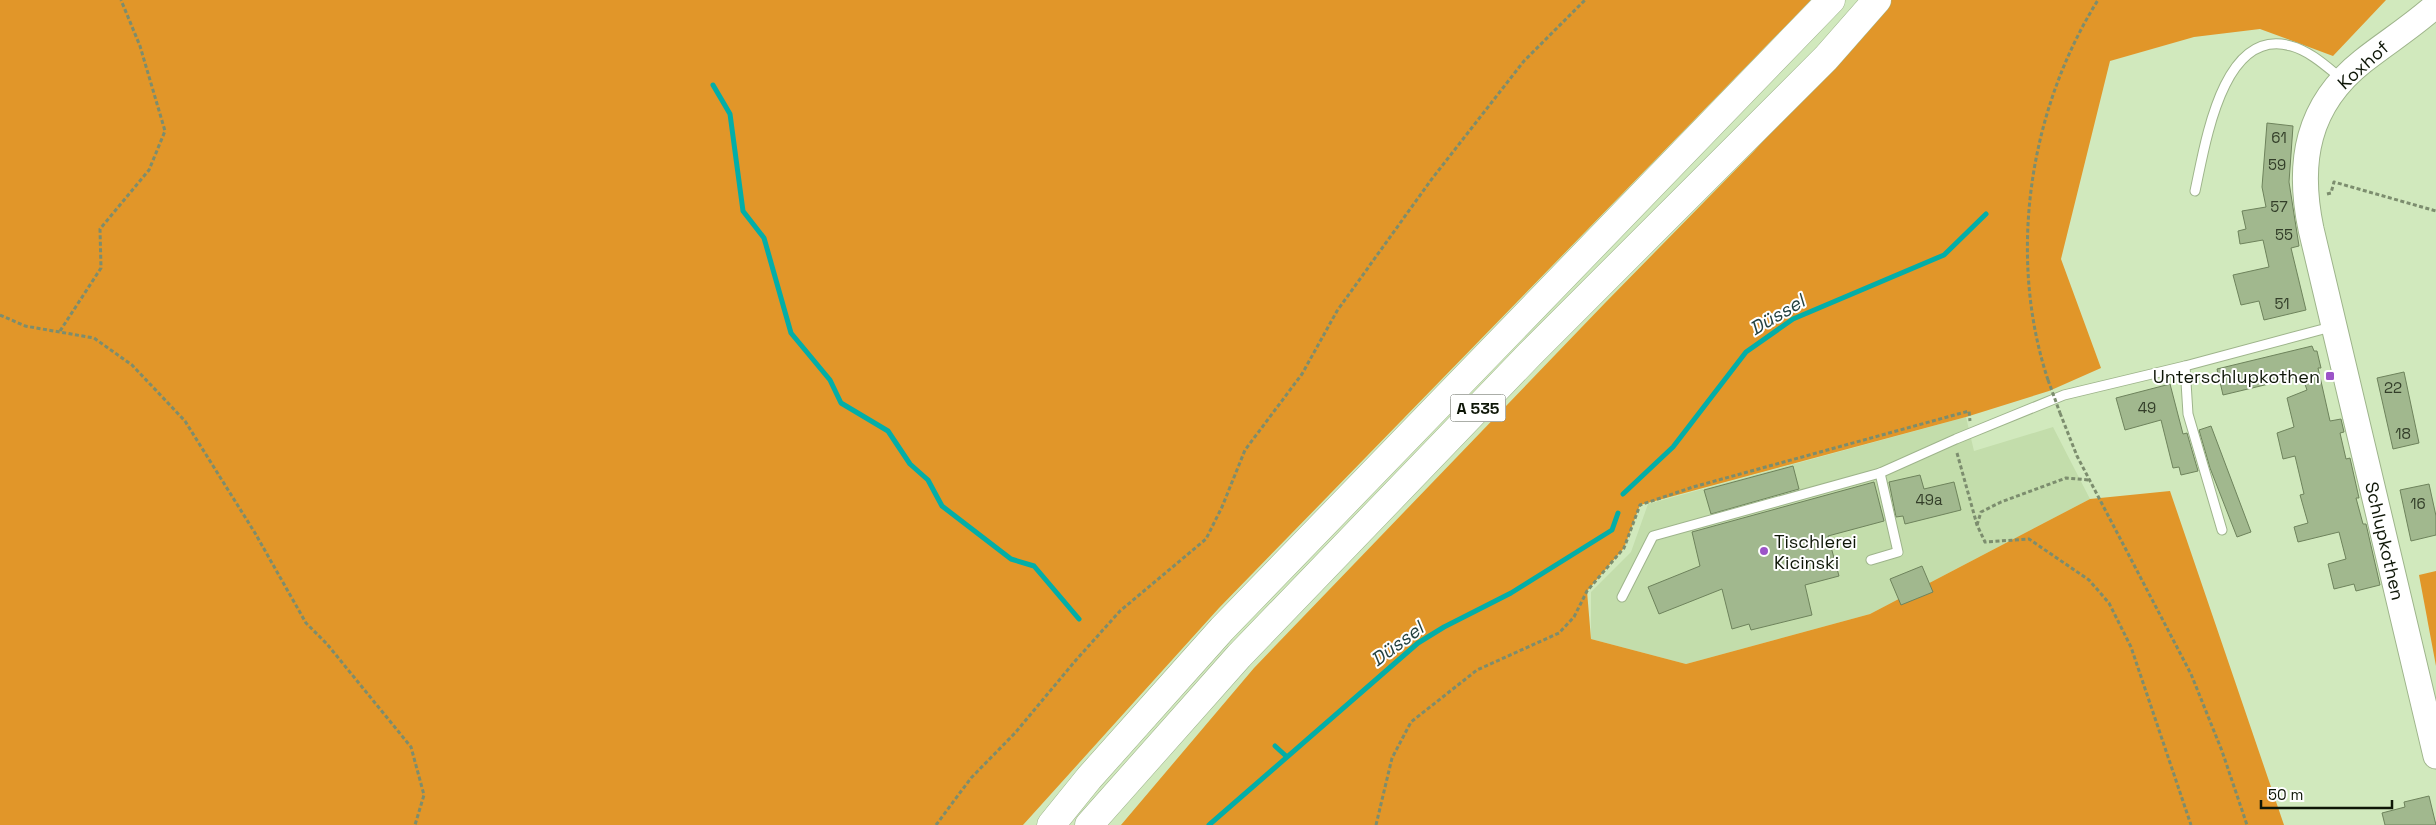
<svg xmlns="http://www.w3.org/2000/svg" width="2436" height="825" font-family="'Space Grotesk',sans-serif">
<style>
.built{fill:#c3ddab}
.forest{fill:#e19629}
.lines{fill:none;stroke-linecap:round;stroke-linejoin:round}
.stream{stroke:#03aea8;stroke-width:5}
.building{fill:#a1b88e;stroke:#6e835c}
.lane-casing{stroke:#9eb48b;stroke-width:11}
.secondary-casing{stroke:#9eb48b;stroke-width:27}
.highway-casing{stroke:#9eb48b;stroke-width:29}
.path{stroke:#7c8d6e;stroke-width:3;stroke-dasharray:4 2.5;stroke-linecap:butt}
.lane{stroke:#fff;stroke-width:9}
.secondary{stroke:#fff;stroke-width:25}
.highway{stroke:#fff;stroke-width:28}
.path-bridge{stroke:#7c8d6e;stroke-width:3;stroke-dasharray:4 2.5;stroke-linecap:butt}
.poi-dot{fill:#9c54c8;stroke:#fff;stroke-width:2}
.labels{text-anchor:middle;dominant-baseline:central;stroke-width:4;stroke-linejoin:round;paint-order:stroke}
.number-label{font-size:15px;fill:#333e29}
.shield{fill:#fff;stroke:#565c51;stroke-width:1}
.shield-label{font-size:16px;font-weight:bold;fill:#0e1607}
.street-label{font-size:18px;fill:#0e1607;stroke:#fff}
.poi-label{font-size:18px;fill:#0e1607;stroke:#fff;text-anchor:end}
.water-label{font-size:19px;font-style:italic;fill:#254240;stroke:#fff}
</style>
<rect width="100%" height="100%" fill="#d1e9bd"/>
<path class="built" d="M1966 417 1974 451 2053 427 2090 499 1870 614 1686 664 1591 639V592L1631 552 1648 504Z"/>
<g class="forest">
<path d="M0 0H1811L1219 608 1023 825H0Z"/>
<path d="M1891 0H2386L2333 56 2260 29 2194 37 2110 61 2061 259 2101 368 2049 391 1966 417 1640 505 1624 548 1587 591 1591 639 1686 664 1870 614 2090 499 2170 491 2284 825H1121L1254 668 1605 303 1754 151Z"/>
<path d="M2436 571V666L2419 575Z"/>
</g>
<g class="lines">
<g class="stream">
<path d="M713 85 730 114 743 211 764 238 791 333 830 380 841 403 888 431 910 464 928 480 942 506 1011 559 1034 566 1079 619"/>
<path d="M1623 494 1673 447 1746 352 1793 319 1944 255 1986 214"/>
<path d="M1275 746 1286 756"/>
<path d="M1209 825 1418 643 1444 627 1511 593 1612 530 1618 513"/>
</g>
</g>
<g class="building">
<path d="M2267 123 2293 126 2289 182 2299 246 2291 248 2306 310 2264 320 2259 301 2241 305 2233 275 2269 267 2263 240 2240 244 2238 231 2246 229 2242 211 2266 207 2262 187Z"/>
<path d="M2312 346 2314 351H2317L2321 368H2318L2330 421 2341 419 2344 432 2340 433 2346 459 2350 458 2359 498H2356L2363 524H2366L2380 585 2356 591 2354 584 2334 589 2328 564 2346 559 2339 532 2298 542 2294 527 2308 523 2300 495 2304 494 2295 456 2283 459 2277 433 2294 427 2287 398 2307 390 2302 376 2223 395 2217 369Z"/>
<path d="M2404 372 2419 443 2393 449 2377 378Z"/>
<path d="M2170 384 2183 434 2187 433 2198 471 2181 475 2179 467 2173 468 2161 420 2125 430 2116 398Z"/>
<path d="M2211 426 2251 532 2237 537 2210 468 2199 430Z"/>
<path d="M1793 466 1799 489 1711 514 1704 490Z"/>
<path d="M1920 475 1924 489 1954 482 1961 510 1905 524 1903 516 1896 517 1889 482Z"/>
<path d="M1874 482 1884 521 1828 536 1839 576 1805 585 1812 615 1751 630 1749 624 1732 629 1722 589 1659 614 1648 587 1700 566 1692 532Z"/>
<path d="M2429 484 2436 516V535L2411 541 2400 490Z"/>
<path d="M1922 566 1933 592 1901 605 1890 579Z"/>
<path d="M2429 796 2436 825H2385L2382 813 2405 807 2404 802Z"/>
</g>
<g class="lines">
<defs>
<g id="lane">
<path d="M2195 191C2205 146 2222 26 2291 46 2310 51 2327 67 2342 79"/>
<path d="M2185 366 2188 414 2222 530"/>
<path d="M1871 560 1898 552 1880 473"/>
<path d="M1622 597 1653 536 1880 473 1956 439 2064 395 2185 366 2331 327"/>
</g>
<path id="secondary" d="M2436 5C2413 26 2387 42 2363 61 2307 105 2297 162 2311 229L2436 756"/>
<g id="highway">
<path d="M1051 825 1089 778 1222 629 1831 0"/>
<path d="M1089 825 1239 656 1530 354 1826 58 1877 0"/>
</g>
</defs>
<use href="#lane" class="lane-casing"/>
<use href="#secondary" class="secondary-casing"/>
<use href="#highway" class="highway-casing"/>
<g class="path">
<path d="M2327 194 2331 193 2334 182 2436 211"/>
<path d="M0 315 25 326 94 338 132 365 185 421 255 533 306 623 327 644 411 747 424 795 415 825"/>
<path d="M60 331 101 268 100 229 149 170 165 131 140 46 121 0"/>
<path d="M2048 380C2007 256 2029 110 2098 0"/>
<path d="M2060 413 2077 456 2191 674 2222 751 2247 825"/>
<path d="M1957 453 1977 525 1985 542 2029 539 2089 580 2109 603 2131 647 2191 825"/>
<path d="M1977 525 1981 512 2001 502 2066 478 2089 480"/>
<path d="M936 825 971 778 1015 733 1076 660 1120 611 1206 539 1222 507 1245 450 1302 374 1337 311 1431 180 1524 61 1585 0"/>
<path d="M1376 825 1392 758 1411 722 1477 670 1559 633 1574 617 1587 591 1624 548 1640 505 1693 487 1969 411 1970 421"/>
</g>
<use href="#lane" class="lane"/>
<use href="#secondary" class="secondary"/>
<use href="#highway" class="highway"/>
<path class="path-bridge" d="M2048 380 2060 413"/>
</g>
<g class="poi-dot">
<rect x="2325" y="371" width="10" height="10" rx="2.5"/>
<circle cx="1764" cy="551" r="5"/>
</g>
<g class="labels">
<g class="number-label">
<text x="2279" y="137">61</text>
<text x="2277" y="164">59</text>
<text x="2279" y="206">57</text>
<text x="2284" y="234">55</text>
<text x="2282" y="303">51</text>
<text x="2393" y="387">22</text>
<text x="2147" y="407">49</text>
<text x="2403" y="433">18</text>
<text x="1929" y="499">49a</text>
<text x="2418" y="503">16</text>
</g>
<rect class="shield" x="1450.5" y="394.5" width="55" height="27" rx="4"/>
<g class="shield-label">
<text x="1478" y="408">A 535</text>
</g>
<g class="street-label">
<text transform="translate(2363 65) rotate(-42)">Koxhof</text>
<text transform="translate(2385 541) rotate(77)">Schlupkothen</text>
</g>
<g class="poi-label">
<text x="2320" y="376">Unterschlupkothen</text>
<text x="1774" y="541" text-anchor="start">Tischlerei<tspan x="1774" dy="21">Kicinski</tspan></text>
</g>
<g class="water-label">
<text transform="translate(1777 315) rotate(-31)">Düssel</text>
<text transform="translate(1397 644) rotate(-37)">Düssel</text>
</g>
</g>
<path d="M2261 800v8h131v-8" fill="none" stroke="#0e1607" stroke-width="2.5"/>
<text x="2268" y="800" font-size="15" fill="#0e1607" stroke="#ffffff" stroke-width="4" paint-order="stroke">50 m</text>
</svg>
